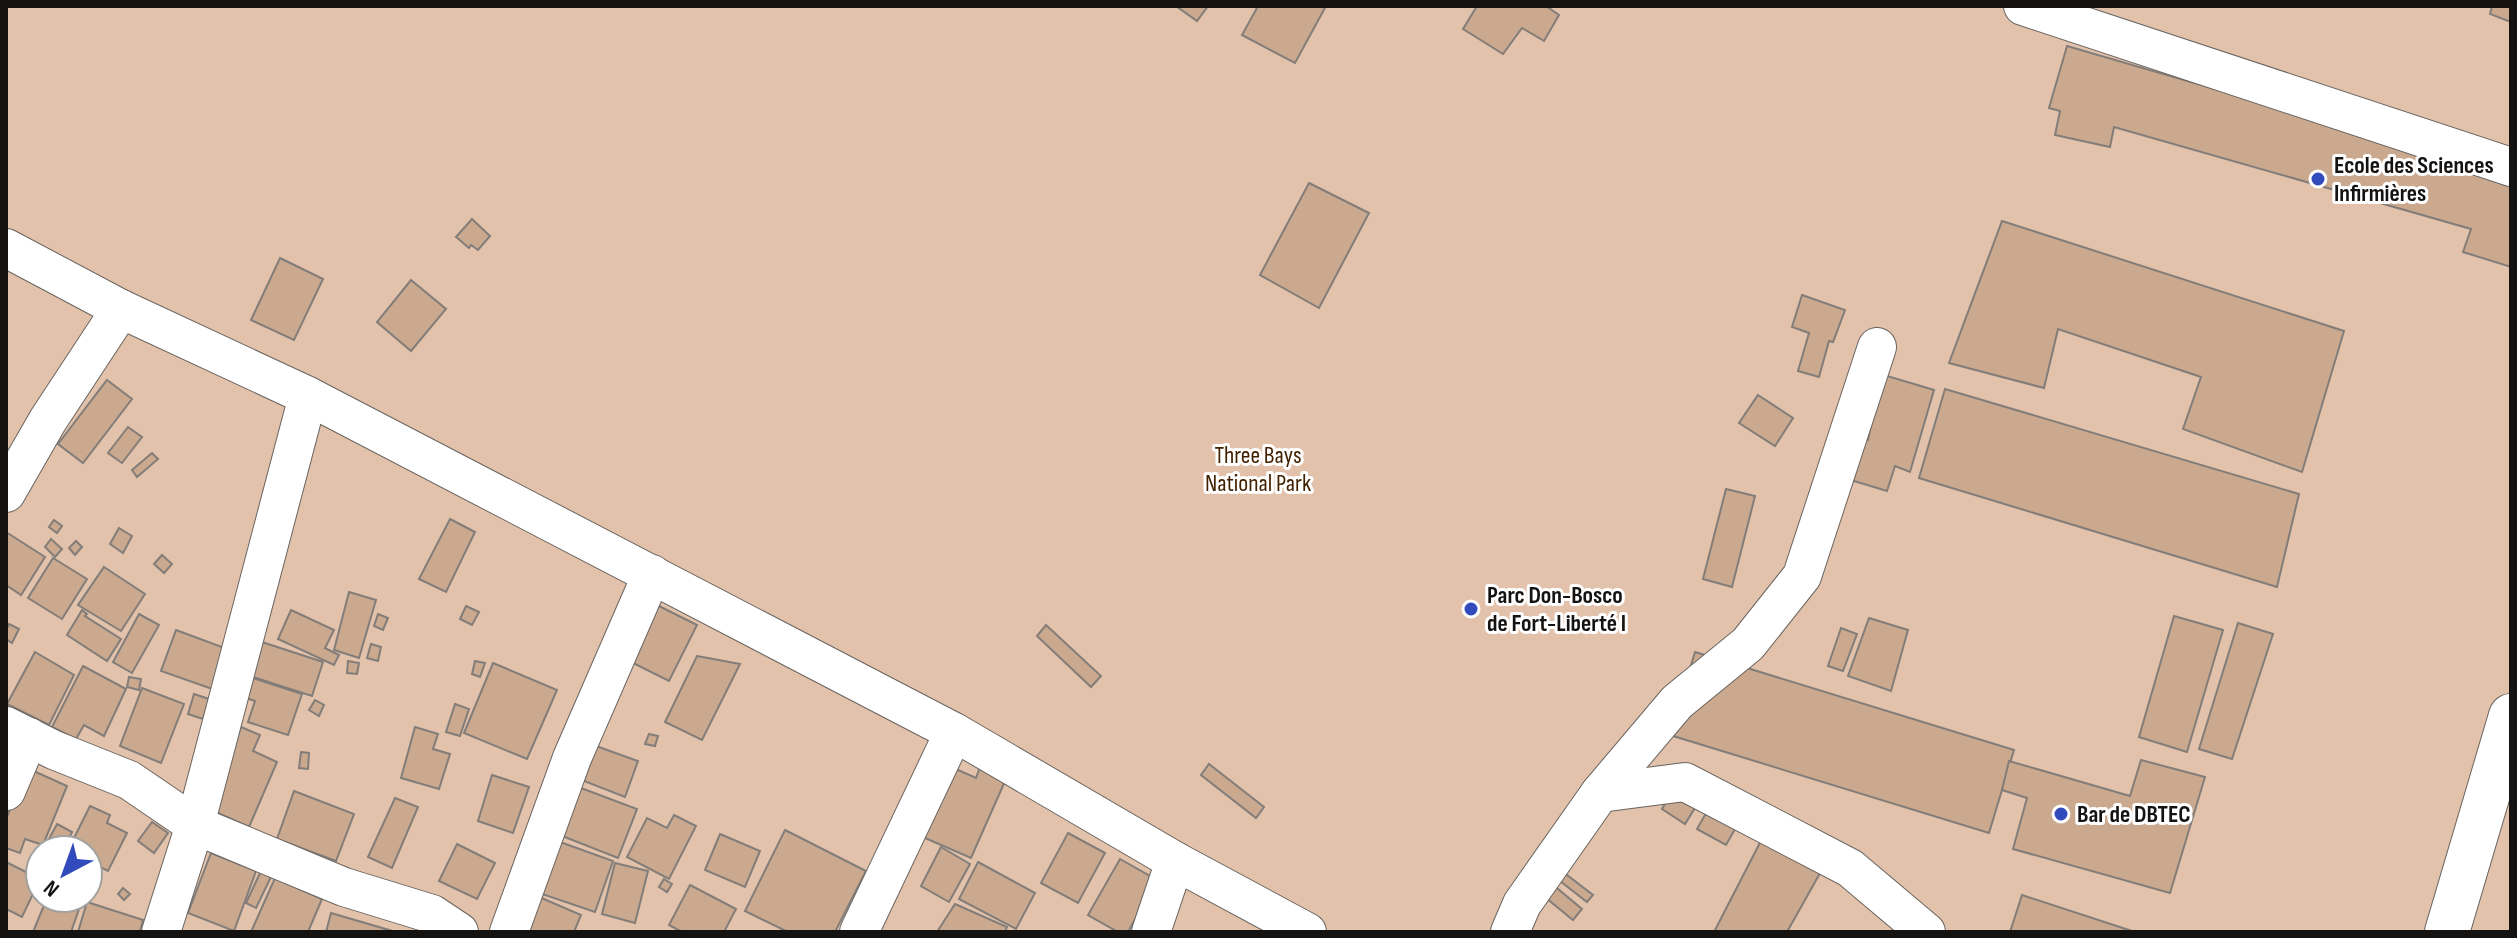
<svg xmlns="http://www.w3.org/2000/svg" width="2517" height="938" font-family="'Sofia Sans Condensed',sans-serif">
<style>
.green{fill:#e2c2aa;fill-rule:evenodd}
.building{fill:#caa98f;stroke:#837d79;stroke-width:2}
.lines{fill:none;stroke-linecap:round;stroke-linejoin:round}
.minor-casing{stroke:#696460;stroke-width:40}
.major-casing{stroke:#696460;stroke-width:46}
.minor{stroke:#fff;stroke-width:38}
.major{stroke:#fff;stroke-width:44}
.poi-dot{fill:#324bbc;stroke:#fff;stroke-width:3}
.labels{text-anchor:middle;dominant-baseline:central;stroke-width:6;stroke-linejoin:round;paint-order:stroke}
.poi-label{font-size:24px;font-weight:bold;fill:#151312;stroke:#fff;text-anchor:start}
.park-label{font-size:24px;fill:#422101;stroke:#fff}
</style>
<rect width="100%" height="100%" fill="#ede7e2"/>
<path class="green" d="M6 6H2511V932H6ZM40 850H88V898H40Z"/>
<g class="building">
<path d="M1176 6H1208L1197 21Z"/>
<path d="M1258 6H1326L1295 63 1242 35Z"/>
<path d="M1477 6H1546L1559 15 1544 41 1522 28 1503 54 1463 29Z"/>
<path d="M2492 6H2511V22L2490 14Z"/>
<path d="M2067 46 2511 175V267L2463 252 2471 229 2114 127 2110 147 2055 135 2060 111 2049 108Z"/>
<path d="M1309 183 1369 213 1319 308 1260 275Z"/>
<path d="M472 219 490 236 478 250 471 245 469 248 456 237Z"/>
<path d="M2002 221 2344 331 2302 472 2183 429 2201 377 2058 329 2044 388 1949 363Z"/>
<path d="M280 258 323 279 294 340 251 320Z"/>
<path d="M411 280 446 309 411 351 377 322Z"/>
<path d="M1802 295 1845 310 1833 342 1829 341 1819 377 1798 371 1809 333 1792 327Z"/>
<path d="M1883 365 1887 376 1934 390 1910 472 1895 466 1887 491 1834 475 1864 439 1868 440Z"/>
<path d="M107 380 132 399 83 463 58 444Z"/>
<path d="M1945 389 2299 494 2277 587 1919 478Z"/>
<path d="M1758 395 1793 418 1775 446 1739 423Z"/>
<path d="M128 427 142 437 122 463 108 453Z"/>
<path d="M152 453 158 459 137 477 132 470Z"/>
<path d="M1726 489 1755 496 1732 587 1703 579Z"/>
<path d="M450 519 475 532 446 592 419 579Z"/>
<path d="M54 520 62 526 57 533 49 527Z"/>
<path d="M119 528 132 536 123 553 110 544Z"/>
<path d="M6 532 45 557 21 595 6 585Z"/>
<path d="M51 539 62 549 55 557 45 547Z"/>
<path d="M76 541 82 547 75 555 69 548Z"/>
<path d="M162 555 172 564 164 573 154 564Z"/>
<path d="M53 558 87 579 62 619 28 598Z"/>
<path d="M104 567 145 594 121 631 78 605Z"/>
<path d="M349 592 376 600 359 658 334 650Z"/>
<path d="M657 605 697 625 669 681 629 661Z"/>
<path d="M466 606 479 612 472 625 460 619Z"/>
<path d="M82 610 87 614 85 616 121 639 107 661 67 635Z"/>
<path d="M291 610 334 630 325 648 339 655 334 665 278 639Z"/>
<path d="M139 614 159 625 132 673 113 662Z"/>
<path d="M378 614 388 618 383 630 374 626Z"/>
<path d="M2174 616 2223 630 2187 752 2139 737Z"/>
<path d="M1869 618 1908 630 1891 691 1848 676Z"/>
<path d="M2238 623 2273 634 2232 759 2199 749Z"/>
<path d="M9 624 19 629 12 643 6 639V630Z"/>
<path d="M1046 625 1101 676 1091 687 1037 636Z"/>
<path d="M1841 628 1857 634 1843 671 1828 666Z"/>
<path d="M176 630 230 650 215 690 161 671Z"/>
<path d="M262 642 323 662 312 696 250 676Z"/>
<path d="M371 644 381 647 378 661 367 658Z"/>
<path d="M35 652 74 675 49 725 7 704Z"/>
<path d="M1695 652 2014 750 1989 833 1670 735Z"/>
<path d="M697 656 740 664 702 740 665 722Z"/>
<path d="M348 661 359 663 357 674 347 673Z"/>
<path d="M475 661 485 663 480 677 472 674Z"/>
<path d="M493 663 557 690 527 759 464 733Z"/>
<path d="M83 666 126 689 104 736 84 725 76 739 52 727Z"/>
<path d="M129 677 141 679 139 690 127 687Z"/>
<path d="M253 678 302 694 288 735 248 722 255 701 246 698Z"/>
<path d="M142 688 184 704 161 763 120 746Z"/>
<path d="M194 694 209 699 203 719 188 714Z"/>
<path d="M315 700 324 705 319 716 309 710Z"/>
<path d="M455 704 469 709 460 736 446 732Z"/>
<path d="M241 727 260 735 253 751 277 762 249 827 209 809Z"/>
<path d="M415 727 438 734 433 749 450 754 439 789 401 778Z"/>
<path d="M649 734 658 736 655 746 645 744Z"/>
<path d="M596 746 638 761 625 797 584 781Z"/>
<path d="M301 752 309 753 308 769 299 768Z"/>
<path d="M2141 760 2205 777 2170 893 2013 849 2027 798 2002 790 2009 761 2130 796Z"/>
<path d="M1209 764 1264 807 1256 818 1201 775Z"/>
<path d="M949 766 976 778 980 767 1006 779 971 858 918 835Z"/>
<path d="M27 768 67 786 43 845 25 839 20 853 6 848V819Z"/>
<path d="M492 775 529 787 513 833 478 821Z"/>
<path d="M1682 775 1706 790 1685 824 1662 809Z"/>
<path d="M581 788 637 809 618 858 562 836Z"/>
<path d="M294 791 354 814 336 861 277 839Z"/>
<path d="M1718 792 1747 808 1726 845 1697 829Z"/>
<path d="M395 798 418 807 392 868 368 857Z"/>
<path d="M90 806 110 815 107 823 127 833 108 871 88 861V850H68Z"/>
<path d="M674 815 696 826 669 879 627 857 647 818 667 828Z"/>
<path d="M152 822 168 833 154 853 138 841Z"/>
<path d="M57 824 72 832 64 850H43Z"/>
<path d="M785 830 866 871 835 932H788L745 911Z"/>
<path d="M1766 831 1824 866 1787 932H1714Z"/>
<path d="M1068 833 1105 853 1078 903 1041 883Z"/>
<path d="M720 834 760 851 745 887 705 870Z"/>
<path d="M560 842 613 861 595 912 542 894Z"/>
<path d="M457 844 495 863 477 899 439 881Z"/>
<path d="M941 847 970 864 949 902 921 886Z"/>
<path d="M1537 852 1593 895 1587 902 1532 859Z"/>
<path d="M211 853 256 871 234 931 188 913Z"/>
<path d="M1120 859 1157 880 1128 932H1118L1088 915Z"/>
<path d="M6 862 40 879 22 917 6 909Z"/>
<path d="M978 862 1035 893 1016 929 959 899Z"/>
<path d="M615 863 648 871 635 923 602 914Z"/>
<path d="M1528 864 1582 909 1573 920 1519 876Z"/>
<path d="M261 871 271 877 256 908 246 903Z"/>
<path d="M275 878 322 899 308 932H251Z"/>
<path d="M664 879 672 884 667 892 659 887Z"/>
<path d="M690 885 736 909 724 932H682L669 925Z"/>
<path d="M123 888 130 894 124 900 118 894Z"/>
<path d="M2022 895 2135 932H2010Z"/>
<path d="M537 896 581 915 574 932H521Z"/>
<path d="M47 898H59L80 906 71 932H33Z"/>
<path d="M87 902 143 920 140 932H78Z"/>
<path d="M955 904 1007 927 1005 932H937Z"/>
<path d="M331 913 396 932H326Z"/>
</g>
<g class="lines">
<defs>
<g id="minor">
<path d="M2023 6 2511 167"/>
<path d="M6 248 121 309 308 396 954 732 1175 861 1307 932"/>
<path d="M6 493 48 420 121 309"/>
<path d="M6 726 54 750 129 780 195 825 344 887 432 914 459 932"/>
<path d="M6 791 29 737"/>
<path d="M1600 793 1685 782 1850 868 1926 932"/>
<path d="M161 932 195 825 308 396"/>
<path d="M509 932 572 758 652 574"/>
<path d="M859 932 954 732"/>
<path d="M1151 932 1175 861"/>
<path d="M1510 932 1522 904 1600 793 1677 702 1748 644 1802 576 1877 347"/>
</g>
<path id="major" d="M2447 932 2511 716"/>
</defs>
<use href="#minor" class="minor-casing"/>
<use href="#major" class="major-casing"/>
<use href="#minor" class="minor"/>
<use href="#major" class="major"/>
</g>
<g class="poi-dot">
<circle cx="2318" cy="179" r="8"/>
<circle cx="1471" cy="609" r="8"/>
<circle cx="2061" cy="814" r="8"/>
</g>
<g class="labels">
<g class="poi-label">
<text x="2334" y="165">Ecole des Sciences<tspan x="2334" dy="28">Infirmières</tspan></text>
<text x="1487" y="595">Parc Don-Bosco<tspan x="1487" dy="28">de Fort-Liberté I</tspan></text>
<text x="2077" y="814">Bar de DBTEC</text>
</g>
<g class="park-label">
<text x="1258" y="455">Three Bays<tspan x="1258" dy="28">National Park</tspan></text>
</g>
</g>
<rect width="2517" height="938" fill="none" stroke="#151312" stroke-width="16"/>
<g transform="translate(64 874) rotate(221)"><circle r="38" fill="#ffffff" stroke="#a1a1a0" stroke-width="2"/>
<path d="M0-6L14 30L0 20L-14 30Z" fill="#324bbc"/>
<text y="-12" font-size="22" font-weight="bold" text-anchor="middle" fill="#151312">N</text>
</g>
</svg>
